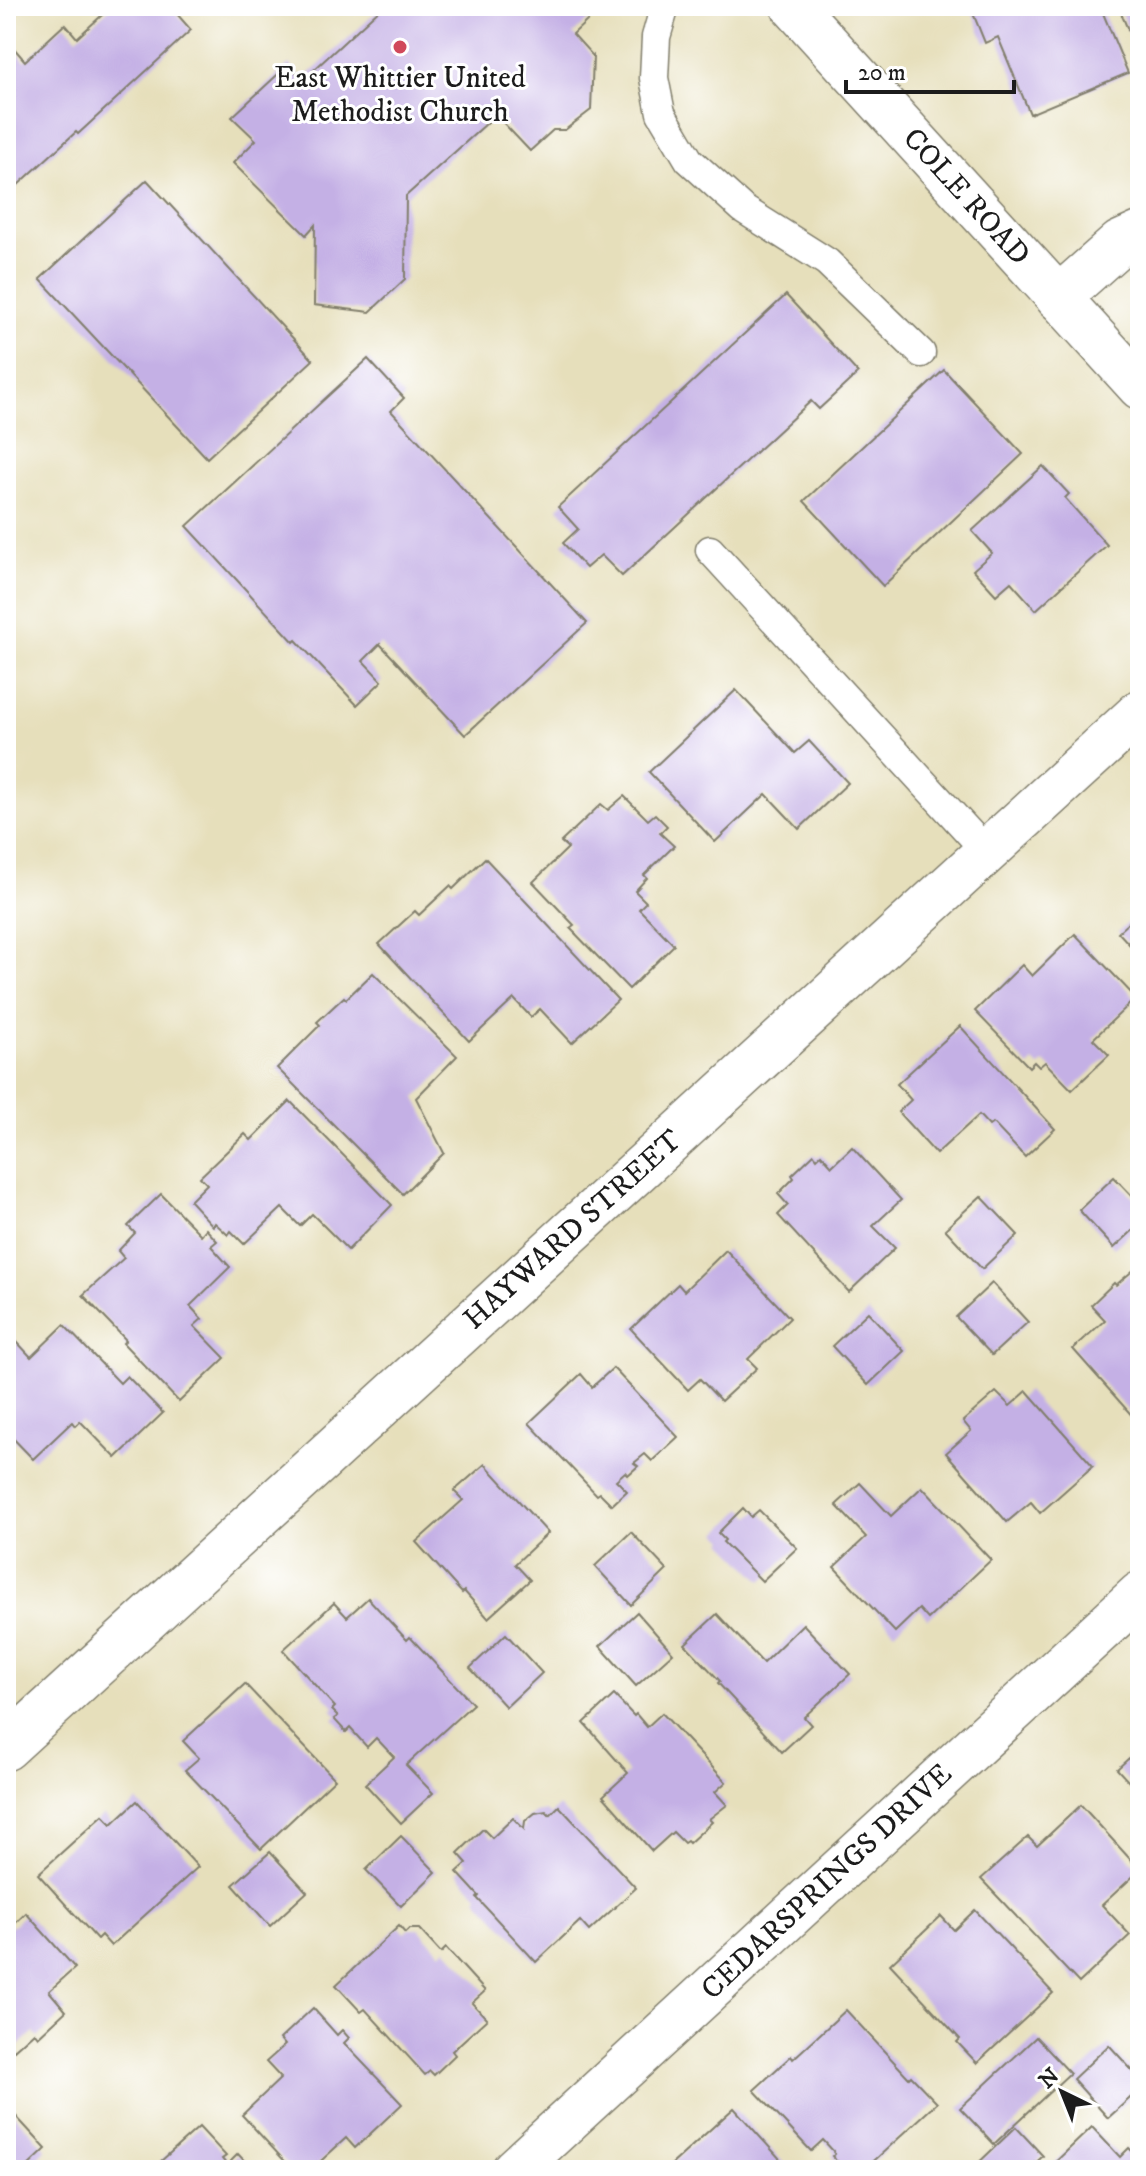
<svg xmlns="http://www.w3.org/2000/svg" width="1146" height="2176" font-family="'IM FELL DW Pica',serif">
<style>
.building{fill:#c4b0e5}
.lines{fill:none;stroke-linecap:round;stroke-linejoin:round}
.service-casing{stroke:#817e6c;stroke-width:31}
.minor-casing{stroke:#817e6c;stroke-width:47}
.tertiary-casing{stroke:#817e6c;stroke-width:47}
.service{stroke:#fff;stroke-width:28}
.minor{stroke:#fff;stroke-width:44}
.tertiary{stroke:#fff;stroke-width:44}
.poi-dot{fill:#d1495b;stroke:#fff;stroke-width:3}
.labels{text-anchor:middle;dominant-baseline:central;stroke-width:6;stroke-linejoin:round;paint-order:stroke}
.poi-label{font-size:30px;fill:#1c1c1c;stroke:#fff}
.street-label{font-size:30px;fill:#1c1c1c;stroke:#fff}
</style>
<rect width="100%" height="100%" fill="#fff"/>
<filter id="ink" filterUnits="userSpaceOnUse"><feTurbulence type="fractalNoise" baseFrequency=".0125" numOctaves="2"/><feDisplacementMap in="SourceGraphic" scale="16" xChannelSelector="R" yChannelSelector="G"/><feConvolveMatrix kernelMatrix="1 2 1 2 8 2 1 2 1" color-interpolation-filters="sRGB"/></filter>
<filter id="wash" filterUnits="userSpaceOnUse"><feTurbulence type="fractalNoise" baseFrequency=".006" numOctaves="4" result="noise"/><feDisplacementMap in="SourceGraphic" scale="32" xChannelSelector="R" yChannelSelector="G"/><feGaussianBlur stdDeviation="1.8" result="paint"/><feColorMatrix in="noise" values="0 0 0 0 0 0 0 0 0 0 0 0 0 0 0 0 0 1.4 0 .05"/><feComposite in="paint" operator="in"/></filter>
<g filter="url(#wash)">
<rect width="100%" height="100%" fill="#e6dfbb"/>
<g id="blocks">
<g class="building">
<path d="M112 6H170L191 30 78 134 76 132 6 196V39L25 61 65 24 77 38Z"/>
<path d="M383 6H603L573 34 593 56 591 110 565 130H553L530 151 496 115 406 196 405 279 370 312 314 305 315 225 306 235 233 163 256 140 232 117 289 64 303 80Z"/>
<path d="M970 6H1100L1128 73 1030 114 998 37 985 43Z"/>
<path d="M1118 6H1140V58Z"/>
<path d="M147 180 313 360 207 458 40 279Z"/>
<path d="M786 295 858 373 819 409 811 401 622 576 601 555 586 568 563 543 578 529 558 507Z"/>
<path d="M368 359 404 398 391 411 587 623 465 735 380 644 363 661 382 681 357 705 296 640 294 642 187 526Z"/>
<path d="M944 370 1023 454 883 586 804 501Z"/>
<path d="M1043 466 1069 494 1065 498 1107 545 1036 610 1011 582 996 595 973 570 992 553 972 531Z"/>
<path d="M736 690 795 753 809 741 848 783 799 829 766 794 715 842 649 772Z"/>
<path d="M624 796 648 820 655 814 667 826 660 833 674 846 644 875 647 878 635 891 646 902 639 909 674 945 629 989 570 928 574 925 533 882 568 848 561 842 601 804 608 810Z"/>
<path d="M485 858 618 1000 572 1043 540 1009 531 1017 514 999 469 1041 379 944 415 911 419 915 450 886 453 889Z"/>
<path d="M1140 912V956L1118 932Z"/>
<path d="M1075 934 1136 998 1093 1039 1109 1055 1072 1090 1045 1062 1039 1067 1034 1062 1029 1067 975 1011 1022 965 1032 976Z"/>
<path d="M373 973 457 1056 416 1098 444 1153 403 1194 277 1068 320 1025 317 1022 344 997 346 999Z"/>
<path d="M960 1026 1055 1129 1025 1157 993 1123 989 1126 979 1115 936 1154 898 1112 911 1100 897 1084Z"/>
<path d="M290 1101 392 1205 348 1250 312 1214 300 1226 282 1208 244 1244 231 1231 228 1235 215 1223 213 1226 190 1201 207 1184 200 1177 245 1134 251 1140Z"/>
<path d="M852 1147 901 1200 873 1226 895 1248 849 1292 778 1215 788 1205 778 1194 794 1178 792 1175 814 1154 817 1158 821 1154 832 1166Z"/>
<path d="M1114 1177 1140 1204V1224L1114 1248 1079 1210Z"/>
<path d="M161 1194 201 1235 206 1229 217 1241 211 1246 230 1267 190 1306 202 1319 194 1326 225 1358 179 1402 123 1343 126 1340 83 1295 124 1258 118 1251 135 1233 128 1226Z"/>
<path d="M981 1196 1018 1235 982 1269 945 1229Z"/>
<path d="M726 1250 790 1318 748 1359 757 1368 721 1401 700 1379 688 1390 631 1329 678 1284 684 1291Z"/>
<path d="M1136 1268 1140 1272V1414L1135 1419 1073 1349 1105 1320 1091 1305 1114 1283 1116 1285Z"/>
<path d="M992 1283 1028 1322 992 1355 956 1317Z"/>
<path d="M868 1312 904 1351 868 1385 832 1346Z"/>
<path d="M64 1325 120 1383 127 1376 163 1413 116 1458 80 1421 75 1426 72 1422 33 1459 6 1431V1353L17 1342 31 1357Z"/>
<path d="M613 1368 678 1437 652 1461 645 1454 634 1463 638 1466 628 1475 625 1472 616 1480 627 1491 612 1505 600 1493 597 1495 529 1423 581 1374 592 1387Z"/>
<path d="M1027 1391 1093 1466 1040 1513 1031 1502 1007 1522 946 1453 971 1431 963 1421 996 1392 1010 1406Z"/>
<path d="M485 1464 548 1533 515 1564 530 1580 488 1618 464 1591 462 1593 416 1542 463 1500 454 1491Z"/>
<path d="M860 1483 891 1516 922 1487 991 1560 928 1619 919 1609 895 1632 834 1567 866 1537 836 1505Z"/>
<path d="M743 1508 751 1517 759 1510 797 1548 762 1581 723 1542 725 1540 718 1533Z"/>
<path d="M631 1532 667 1570 631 1605 595 1566Z"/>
<path d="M368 1598 407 1640 410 1637 473 1704 406 1765 433 1793 401 1823 365 1784 394 1757 376 1738 367 1747 350 1728 346 1732 334 1719 338 1716 332 1710 335 1707 283 1650 334 1603 347 1617Z"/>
<path d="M637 1612 673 1653 636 1686 600 1646Z"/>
<path d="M717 1614 763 1663 803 1624 850 1674 804 1717 811 1725 782 1752 718 1683 720 1681 685 1644Z"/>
<path d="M506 1634 542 1673 506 1707 470 1668Z"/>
<path d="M245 1684 335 1779 261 1849 185 1770 199 1758 183 1741Z"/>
<path d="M614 1695 634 1716 636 1714 647 1727 662 1713 726 1782 715 1792 727 1805 709 1819 712 1822 689 1843 687 1841 684 1843 673 1832 652 1851 603 1796 628 1773 584 1723Z"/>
<path d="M1140 1748V1794L1117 1769Z"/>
<path d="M137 1801 198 1867 111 1946 101 1935 97 1939 38 1874 103 1815 112 1824Z"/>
<path d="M1081 1805 1140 1870 1102 1905 1130 1935 1079 1983 981 1879 1028 1837 1037 1846Z"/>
<path d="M559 1806 636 1888 589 1931 580 1921 536 1962 477 1898 479 1896 457 1872 467 1863 458 1853 483 1829 492 1838 513 1818 524 1829 525 1821 535 1813 546 1811 550 1815Z"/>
<path d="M401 1836 436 1872 401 1906 366 1870Z"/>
<path d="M270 1852 307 1892 270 1926 233 1885Z"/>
<path d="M975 1910 1053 1993 977 2063 957 2042 960 2039 890 1964 941 1916 954 1930Z"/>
<path d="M26 1913 75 1968 49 1991 66 2011 38 2037 34 2032 14 2050 6 2041V1932Z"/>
<path d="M399 1926 405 1933 409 1929H419L441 1953 446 1948 485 1991 472 2003 487 2019 452 2051 455 2055 434 2075 430 2071 425 2075 365 2009 361 2012 336 1985Z"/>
<path d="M313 2008 337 2035 342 2030 349 2038 344 2043 402 2104 355 2148 346 2138 311 2170H293L242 2115 281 2078 266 2062 285 2045 280 2039Z"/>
<path d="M846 2010 909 2078 911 2076 937 2103 864 2170H846L832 2156 835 2153 823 2140 811 2151 754 2090 791 2056 793 2059Z"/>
<path d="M1036 2037 1070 2073 994 2144 960 2108Z"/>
<path d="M1109 2045 1140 2079V2089L1108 2118 1073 2079Z"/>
<path d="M734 2108 790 2170H673L670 2166Z"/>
<path d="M12 2112 46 2149 24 2170H6V2117Z"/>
<path d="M199 2127 226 2156 222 2159 227 2165 238 2154 253 2170H151Z"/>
<path d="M1016 2127 1043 2156 1028 2170H971Z"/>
<path d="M1092 2127 1120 2157 1129 2148 1140 2159V2170H1047Z"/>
</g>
</g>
</g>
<g filter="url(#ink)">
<use href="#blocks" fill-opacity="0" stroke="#817e6c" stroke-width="2"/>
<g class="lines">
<defs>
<g id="service">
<path d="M665 6 656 37 654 78 661 113 689 160 743 209 827 262 921 353"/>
<path d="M710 550 987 852"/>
</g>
<g id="minor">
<path d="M1058 298 1120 243 1140 234"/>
<path d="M6 1748 1140 712"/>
<path d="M514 2170 1140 1594"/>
</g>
<path id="tertiary" d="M793 6 1140 387"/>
</defs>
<use href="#service" class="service-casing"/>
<use href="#minor" class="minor-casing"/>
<use href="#tertiary" class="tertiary-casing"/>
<use href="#service" class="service"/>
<use href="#minor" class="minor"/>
<use href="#tertiary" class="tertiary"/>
</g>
</g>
<circle class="poi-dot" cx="400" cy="47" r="8"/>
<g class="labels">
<g class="poi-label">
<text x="400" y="78">East Whittier United<tspan x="400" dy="34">Methodist Church</tspan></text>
</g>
<g class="street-label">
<text transform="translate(966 197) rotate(48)">COLE ROAD</text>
<text transform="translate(573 1230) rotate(-42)">HAYWARD STREET</text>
<text transform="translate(827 1882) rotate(-43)">CEDARSPRINGS DRIVE</text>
</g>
</g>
<rect width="1146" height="2176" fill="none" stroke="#fff" stroke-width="32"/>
<g transform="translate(1062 2092) rotate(317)" stroke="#ffffff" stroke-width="6" paint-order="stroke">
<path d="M0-6L14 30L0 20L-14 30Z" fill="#1c1c1c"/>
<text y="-12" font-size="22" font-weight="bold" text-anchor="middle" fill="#1c1c1c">N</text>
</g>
<path d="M846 80v12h168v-12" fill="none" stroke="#1c1c1c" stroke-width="4"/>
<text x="858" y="80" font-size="24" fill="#1c1c1c" stroke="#ffffff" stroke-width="6" paint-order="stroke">20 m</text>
</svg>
